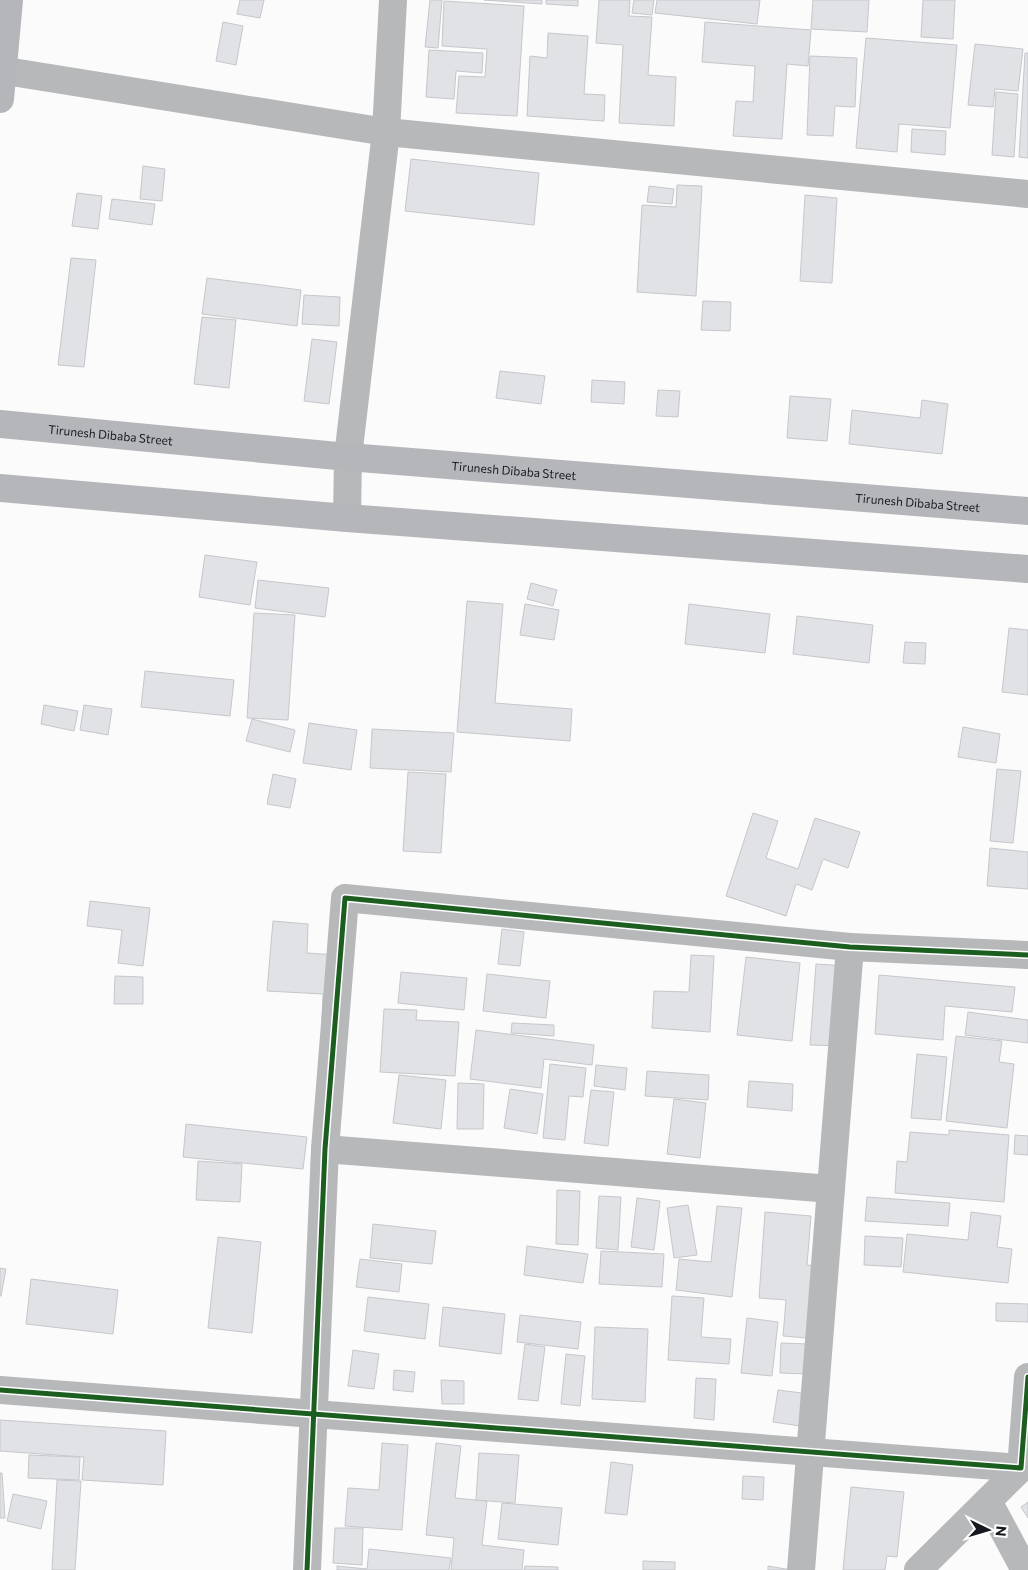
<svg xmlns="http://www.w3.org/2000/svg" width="1028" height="1570" font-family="Commissioner,sans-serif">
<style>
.building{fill:#e0e2e6;stroke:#c6c7cb}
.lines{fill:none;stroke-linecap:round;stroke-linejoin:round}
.street{stroke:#b6b8ba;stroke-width:28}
.secondary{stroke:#b5b6ba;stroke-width:28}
.cycleway-casing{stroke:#fff;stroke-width:8}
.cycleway{stroke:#1b5e20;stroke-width:5}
.labels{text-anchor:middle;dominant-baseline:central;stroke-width:4;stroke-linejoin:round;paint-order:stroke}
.street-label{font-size:12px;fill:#161920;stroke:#fff}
</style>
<rect width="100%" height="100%" fill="#fbfbfb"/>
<g class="building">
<path d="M240 0H264L260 18 237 14Z"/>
<path d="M430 0H442L438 48 425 47Z"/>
<path d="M484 0H542V4Z"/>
<path d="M546 0H578V6L546 4Z"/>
<path d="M599 0H630L629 16 652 17 648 75 676 77 674 126 619 123 623 45 596 43Z"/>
<path d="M634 0H654L652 15 632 13Z"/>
<path d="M657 0H760L757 24 655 13Z"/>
<path d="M813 0H869L867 32 811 29Z"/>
<path d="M923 0H955L953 39 921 37Z"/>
<path d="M444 1 524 6 517 116 456 113 459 76 485 77 487 49 442 46Z"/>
<path d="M223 22 243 26 236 65 216 61Z"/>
<path d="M705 22 811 30 808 66 787 64 782 139 733 136 736 101 753 102 755 66 702 62Z"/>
<path d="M548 33 588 36 584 94 605 95 604 121 527 116 530 56 547 58Z"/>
<path d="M866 38 957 45 950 128 899 124 897 152 856 148Z"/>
<path d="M975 44 1023 49 1018 91 995 89 993 107 968 105Z"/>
<path d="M429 50 483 53 482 73 456 71 454 99 426 97Z"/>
<path d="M1025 53H1028V158L1019 157Z"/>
<path d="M810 56 857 58 855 107 835 106 833 136 807 135Z"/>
<path d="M996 92 1018 94 1014 157 992 155Z"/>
<path d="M912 129 946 131 945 155 911 152Z"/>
<path d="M411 159 539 173 534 225 405 211Z"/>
<path d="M143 166 165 169 162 201 140 199Z"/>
<path d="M677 185 702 186 696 296 637 292 642 205 676 207Z"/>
<path d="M649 186 674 189 672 204 647 202Z"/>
<path d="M77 193 102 196 98 229 72 226Z"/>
<path d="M805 195 837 198 832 283 800 281Z"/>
<path d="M112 199 155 204 152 225 109 219Z"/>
<path d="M71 258 96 260 84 367 58 365Z"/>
<path d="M207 278 301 290 297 326 202 314Z"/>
<path d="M304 295 340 297 339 326 302 324Z"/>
<path d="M703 301 731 302 730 331 701 330Z"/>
<path d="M202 317 236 320 229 388 194 384Z"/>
<path d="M312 339 337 342 329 404 304 401Z"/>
<path d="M500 371 545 376 541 404 496 398Z"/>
<path d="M592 380 625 382 624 404 591 402Z"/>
<path d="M658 390 680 391 678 417 656 416Z"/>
<path d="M790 396 831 399 827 441 787 438Z"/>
<path d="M922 400 948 404 942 454 849 444 852 410 920 418Z"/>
<path d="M205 555 257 562 250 605 199 597Z"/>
<path d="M258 580 329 588 325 617 255 608Z"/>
<path d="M531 583 557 590 553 606 527 599Z"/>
<path d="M467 601 503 604 495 703 572 709 570 741 457 732Z"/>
<path d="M525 604 559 610 554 640 520 635Z"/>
<path d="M689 604 770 614 765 653 685 644Z"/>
<path d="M254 613 295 615 288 720 247 718Z"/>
<path d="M797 616 873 625 869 663 793 654Z"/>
<path d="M1009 628 1028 630V695L1002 692Z"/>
<path d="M905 642 926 643 925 664 903 663Z"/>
<path d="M145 671 234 680 230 716 141 707Z"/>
<path d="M44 705 78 711 74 731 41 724Z"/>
<path d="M84 705 112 709 108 735 80 730Z"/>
<path d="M252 719 295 730 290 752 246 741Z"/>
<path d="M309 723 357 730 351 770 303 763Z"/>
<path d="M963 727 1000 734 996 763 958 757Z"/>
<path d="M372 729 454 733 451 772 370 768Z"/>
<path d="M997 769 1021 771 1013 843 990 841Z"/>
<path d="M408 772 446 774 441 853 403 851Z"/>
<path d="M273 774 296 779 290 808 267 804Z"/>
<path d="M753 813 778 821 766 858 798 869 815 818 860 832 848 868 823 859 812 890 796 884 786 916 726 896Z"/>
<path d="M990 848 1028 852V889L987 886Z"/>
<path d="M90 901 150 908 143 966 118 963 122 930 87 926Z"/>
<path d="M273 921 308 924 307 953 351 956 322 1020 323 994 267 991Z"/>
<path d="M502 929 524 932 520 966 498 964Z"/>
<path d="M691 955 714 956 710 1032 652 1028 654 991 689 992Z"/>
<path d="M746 957 800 963 792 1041 737 1035Z"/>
<path d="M816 964 847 966 842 1046 810 1045Z"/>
<path d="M401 972 467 978 464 1010 398 1003Z"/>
<path d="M487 974 550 981 546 1018 483 1011Z"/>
<path d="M879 975 1015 987 1012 1012 945 1006 943 1040 875 1034Z"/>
<path d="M115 976 143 977V1004H114Z"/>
<path d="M384 1009 417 1010 416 1020 459 1022 455 1076 380 1072Z"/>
<path d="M968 1012 1028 1020V1043L965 1035Z"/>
<path d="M512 1023 554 1025V1036L511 1033Z"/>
<path d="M476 1030 594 1045 592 1065 544 1059 541 1088 470 1079Z"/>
<path d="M956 1036 1002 1041 999 1062 1014 1064 1007 1128 946 1121Z"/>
<path d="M917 1054 947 1057 941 1120 911 1118Z"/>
<path d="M550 1064 586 1068 583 1097 569 1096 565 1140 543 1138Z"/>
<path d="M596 1065 627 1068 625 1090 594 1086Z"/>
<path d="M647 1071 709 1075 708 1100 645 1096Z"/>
<path d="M399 1075 446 1080 441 1129 393 1123Z"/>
<path d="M749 1081 793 1084 792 1111 747 1107Z"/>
<path d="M458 1083 484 1084 483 1129H457Z"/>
<path d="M510 1089 543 1094 537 1134 504 1128Z"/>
<path d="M591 1090 614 1092 608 1146 584 1143Z"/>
<path d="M674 1099 706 1103 700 1158 667 1154Z"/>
<path d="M186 1124 307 1137 303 1169 183 1157Z"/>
<path d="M949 1130 1009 1135 1004 1202 895 1193 897 1161 907 1162 910 1132 949 1135Z"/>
<path d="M1015 1135 1028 1136V1155L1014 1154Z"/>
<path d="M198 1161 242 1164 240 1202 196 1200Z"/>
<path d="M557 1190 580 1191 578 1245 556 1244Z"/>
<path d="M599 1196 621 1197 618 1250 596 1248Z"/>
<path d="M867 1197 950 1203 948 1226 865 1221Z"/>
<path d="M637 1198 660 1201 654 1250 631 1247Z"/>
<path d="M688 1205 697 1255 674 1258 667 1208Z"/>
<path d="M717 1206 742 1208 732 1297 676 1290 679 1259 711 1262Z"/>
<path d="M765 1212 811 1216 807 1265 823 1266 818 1339 783 1336 786 1300 759 1298Z"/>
<path d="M971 1212 1001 1216 997 1247 1012 1249 1008 1283 903 1272 907 1234 968 1240Z"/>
<path d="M373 1224 436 1231 432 1264 370 1258Z"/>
<path d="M865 1236 903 1238 901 1267 864 1265Z"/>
<path d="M218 1237 261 1242 252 1333 208 1328Z"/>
<path d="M527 1246 588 1254 583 1283 524 1275Z"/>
<path d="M601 1251 664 1254 662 1287 599 1284Z"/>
<path d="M360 1259 402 1264 399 1292 356 1287Z"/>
<path d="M0 1268 6 1269 1 1296H0Z"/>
<path d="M31 1279 118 1290 113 1334 26 1324Z"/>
<path d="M672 1296 704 1298 701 1337 731 1339 729 1364 668 1360Z"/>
<path d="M368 1297 429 1304 425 1339 364 1331Z"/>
<path d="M996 1303 1028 1304V1322L996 1321Z"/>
<path d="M443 1307 505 1314 501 1354 439 1346Z"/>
<path d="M520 1315 581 1322 578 1349 517 1342Z"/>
<path d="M747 1318 778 1322 772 1376 741 1373Z"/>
<path d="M595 1327 648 1329 645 1402 592 1399Z"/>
<path d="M781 1343 809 1344 808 1374 780 1373Z"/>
<path d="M525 1344 545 1347 538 1401 518 1399Z"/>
<path d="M353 1350 379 1354 374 1389 348 1386Z"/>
<path d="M566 1354 585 1356 580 1406 561 1404Z"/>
<path d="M394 1370 415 1372 413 1392 393 1390Z"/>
<path d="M696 1378 716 1379 714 1420 694 1418Z"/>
<path d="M441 1380 464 1381V1404H442Z"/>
<path d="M778 1390 818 1395 814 1428 773 1422Z"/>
<path d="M0 1420 166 1431 163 1485 82 1480 84 1457 0 1451Z"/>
<path d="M382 1443 408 1445 402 1530 345 1526 348 1488 379 1490Z"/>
<path d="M436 1443 461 1446 455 1498 487 1501 482 1545 524 1550 522 1570H451L454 1538 426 1535Z"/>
<path d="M479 1453 519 1455 515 1503 476 1500Z"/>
<path d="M29 1455 80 1457 79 1480 28 1478Z"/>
<path d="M611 1462 633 1465 627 1515 605 1513Z"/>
<path d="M0 1473H2L5 1518H0Z"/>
<path d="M743 1476 764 1477 763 1500 742 1499Z"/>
<path d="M57 1480 81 1481 75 1570H52Z"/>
<path d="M851 1487 904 1492 897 1557 887 1556 885 1570H843Z"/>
<path d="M13 1494 47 1501 41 1529 7 1521Z"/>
<path d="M1028 1502V1518L1021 1507Z"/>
<path d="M502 1503 562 1508 558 1545 498 1539Z"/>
<path d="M335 1528H363L362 1565 333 1563Z"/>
<path d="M369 1549 451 1558 449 1570H337V1566L367 1569Z"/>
<path d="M643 1561 675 1562V1570H643Z"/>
<path d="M525 1566 558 1567V1570H524Z"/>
<path d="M768 1566 792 1570H768Z"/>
</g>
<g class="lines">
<g class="street">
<path d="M0 70 386 132 1028 194"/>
<path d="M347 518 348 457 386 132 393 0"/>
<path d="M325 1149 831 1189"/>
<path d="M0 1390 1021 1468 1028 1377"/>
<path d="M988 1501 1025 1570"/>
<path d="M307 1570 325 1149 345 898 850 947 1028 955"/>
<path d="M801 1570 850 947"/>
<path d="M918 1570 1028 1461"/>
</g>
<g class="secondary">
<path d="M0 99 9 0"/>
<path id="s1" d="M0 424 348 457 1028 511"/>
<path d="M0 488 347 518 1028 569"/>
</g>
<defs>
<g id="cycleway">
<path d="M0 1390 1021 1468 1028 1377"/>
<path d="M307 1570 325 1149 345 898 850 947 1028 955"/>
</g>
</defs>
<use href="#cycleway" class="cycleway-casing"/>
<use href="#cycleway" class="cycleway"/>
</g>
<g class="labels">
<g class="street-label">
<text stroke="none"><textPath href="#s1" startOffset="111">Tirunesh Dibaba Street</textPath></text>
<text stroke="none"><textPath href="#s1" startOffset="516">Tirunesh Dibaba Street</textPath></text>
<text stroke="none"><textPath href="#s1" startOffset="921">Tirunesh Dibaba Street</textPath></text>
</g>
</g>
<g transform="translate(988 1530) rotate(95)" stroke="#ffffff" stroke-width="4" paint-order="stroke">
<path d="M0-4L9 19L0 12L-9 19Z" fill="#161920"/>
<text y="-8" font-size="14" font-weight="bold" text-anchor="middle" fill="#161920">N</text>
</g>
</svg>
